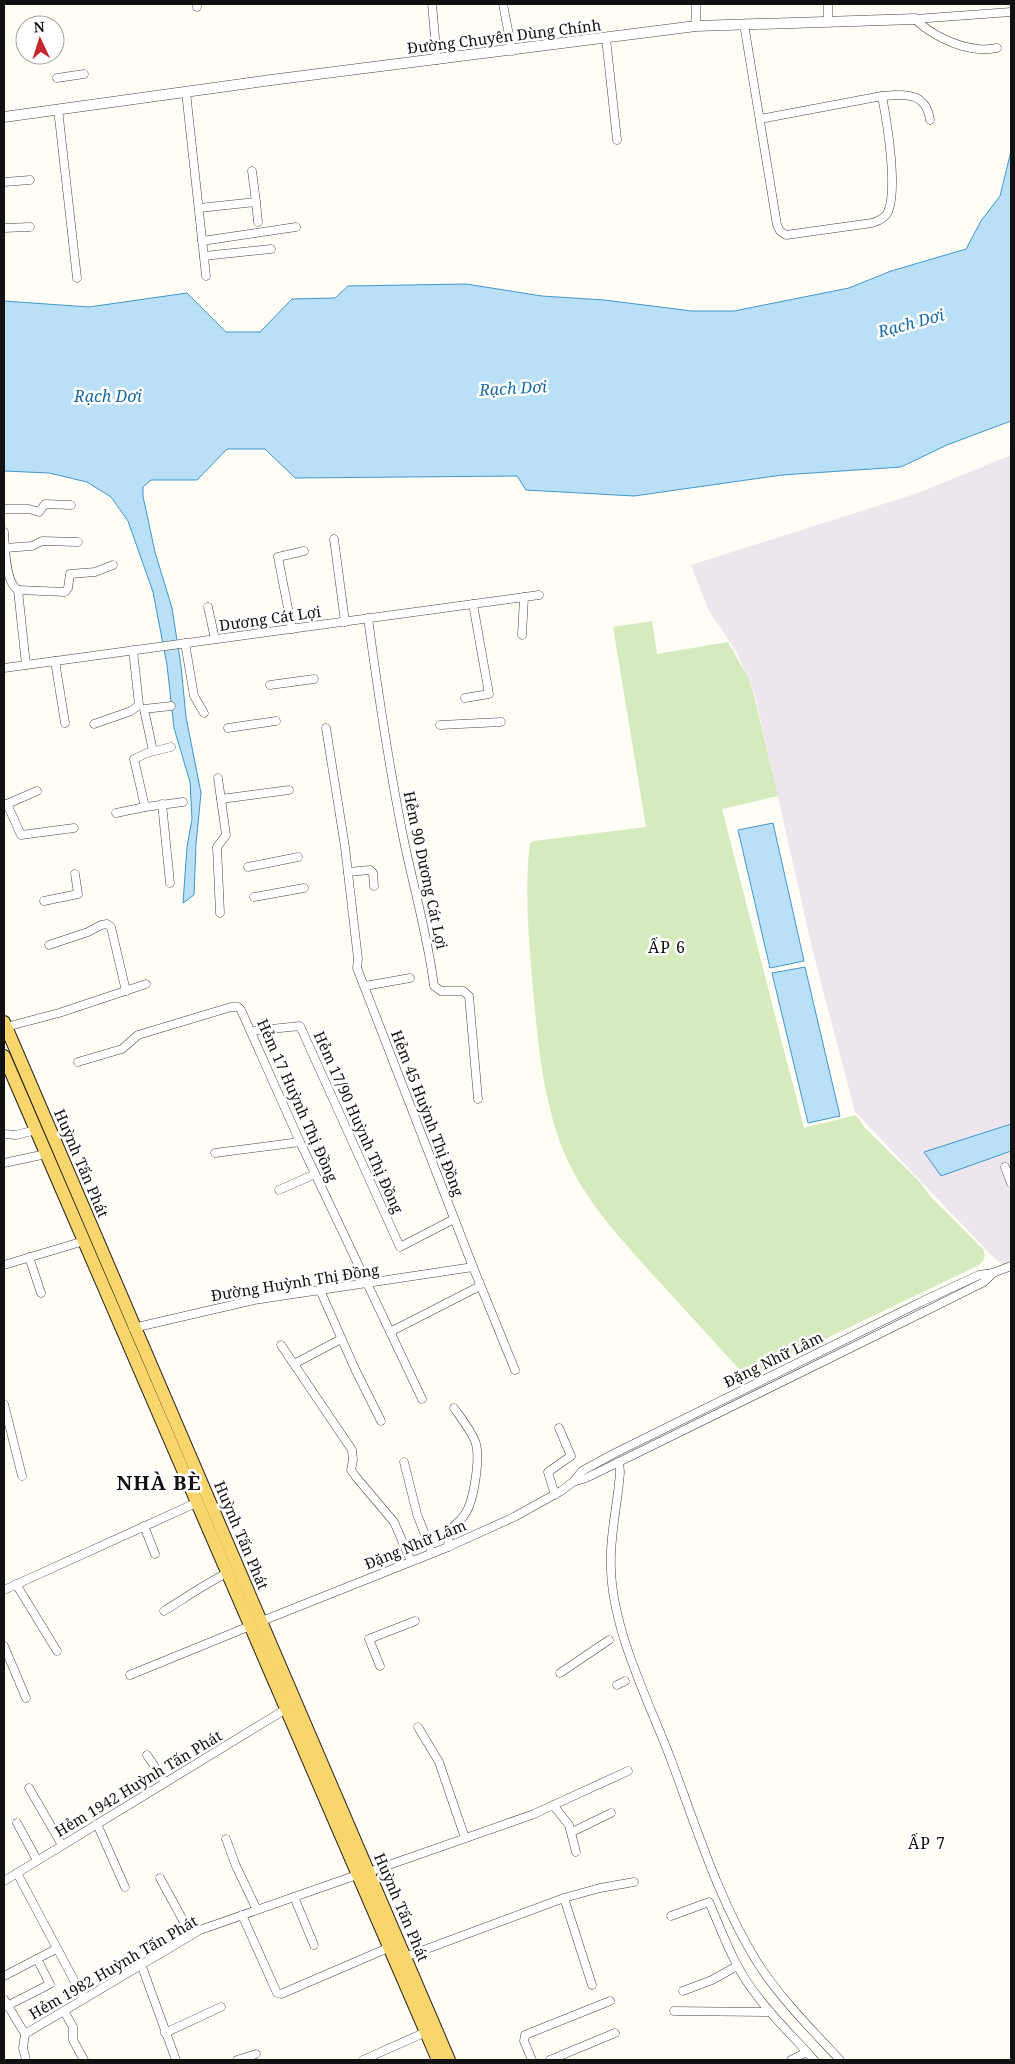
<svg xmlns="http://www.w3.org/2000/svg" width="1015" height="2064" font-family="'Noto Serif',serif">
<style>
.industrial{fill:#eee6ef}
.green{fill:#d5ebbd}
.water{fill:#b9e0f7;stroke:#3f96cf}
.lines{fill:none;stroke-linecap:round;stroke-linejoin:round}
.minor-casing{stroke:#444;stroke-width:9}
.tertiary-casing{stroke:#444;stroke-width:11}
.primary-casing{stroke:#222;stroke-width:14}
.minor{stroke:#fff;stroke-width:8}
.tertiary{stroke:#fff;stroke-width:10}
.primary{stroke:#f9d66b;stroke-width:12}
.labels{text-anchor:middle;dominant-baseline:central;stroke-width:5;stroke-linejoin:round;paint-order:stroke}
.street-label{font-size:15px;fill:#111;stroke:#fff}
.water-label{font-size:16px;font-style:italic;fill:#1768a6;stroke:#fff}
.neighbourhood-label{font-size:16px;letter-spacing:1px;fill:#111;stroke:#fff}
.district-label{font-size:20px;font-weight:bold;letter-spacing:1px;fill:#111;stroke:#fff}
</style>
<rect width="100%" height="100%" fill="#fffdf5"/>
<path class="industrial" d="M1011 455V1271L993 1257 855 1112 813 952 754 691 737 653 708 609 691 565 918 493Z"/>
<path class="green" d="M652 621 657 654 728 642 748 677 753 691 778 796 722 809 804 1128 856 1115 865 1128 918 1180 931 1197 983 1249C986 1256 985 1260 979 1265L752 1374 739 1369C711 1338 683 1308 655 1277 618 1236 579 1195 560 1142 542 1092 538 1042 533 990 529 941 524 892 530 843L534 841 646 827 613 627Z"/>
<g class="water">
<path d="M1011 151V421L947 445 901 467 782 475 634 496 526 490 517 476 295 478 265 449H227L197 480H151L143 487V496L155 552 172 608 181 666 186 717 201 793 196 844 194 895 183 903 187 847 192 819 190 782 174 728 167 665 153 592 128 521 111 497 87 482 49 473 4 471V301L89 307 187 293 226 332H260L292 299 335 298 348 286 466 284 542 296 604 300 692 311H734L849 288 891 271 966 249 981 221 1000 196Z"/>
<path d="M773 823 804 961 770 968 738 830Z"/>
<path d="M805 967 840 1116 808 1123 772 973Z"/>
<path d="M1011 1124V1151L941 1176 924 1152Z"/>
</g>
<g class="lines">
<defs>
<g id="minor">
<path d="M197 4V7"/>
<path d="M432 4 437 60"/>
<path d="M503 4 512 51"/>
<path d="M915 19 1011 12"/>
<path d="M915 19C930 34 956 47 978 49 984 50 991 49 997 48"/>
<path d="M828 21V4"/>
<path d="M744 24 777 225 780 231 786 235 872 223C879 221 885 218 888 212 898 188 887 122 882 96"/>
<path d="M696 26V4"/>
<path d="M606 38 617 140"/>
<path d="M57 78 84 74"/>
<path d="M186 92 206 276"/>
<path d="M58 109 77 278"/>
<path d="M760 119 882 96C905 94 926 92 930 120"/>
<path d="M252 171 256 202"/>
<path d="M4 182 30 180"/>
<path d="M199 208 256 202 258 222"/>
<path d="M4 228 30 227"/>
<path d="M202 241 296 227"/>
<path d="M204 256 271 249"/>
<path d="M4 509H29L39 512 45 504 71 505"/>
<path d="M4 532C5 546 5 583 18 590L26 665"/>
<path d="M334 539 345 622"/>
<path d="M5 548 32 546 42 541 78 542"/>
<path d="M18 590 65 592 68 588 70 574 95 572 113 565"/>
<path d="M208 607 215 639"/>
<path d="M368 618C378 693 389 767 404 841 414 889 428 937 434 986L441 991H463L469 996 478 1099"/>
<path d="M292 629 278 557 304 551"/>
<path d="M522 635 524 597"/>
<path d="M185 643 194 696 204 713"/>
<path d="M55 661 65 723"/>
<path d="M4 668 539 595"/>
<path d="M270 685 314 679"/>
<path d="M465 698 489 694 473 604"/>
<path d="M94 724 131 711 139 705 133 650"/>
<path d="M440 725 501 722"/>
<path d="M228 728 276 721"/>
<path d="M326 728 345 847 358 959 357 968 473 1267 515 1370"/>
<path d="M153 751 144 709 171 706"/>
<path d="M218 778 226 835 217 847 220 913"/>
<path d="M221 799 289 790"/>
<path d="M4 804H7L21 835 74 828"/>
<path d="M7 804 37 791"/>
<path d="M162 804 170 883"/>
<path d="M145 807 134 759 147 753 171 747"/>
<path d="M116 813 145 807 183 802"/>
<path d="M248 867 298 857"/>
<path d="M348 872 370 870 373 873 374 886"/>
<path d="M254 897 304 888"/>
<path d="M44 901 78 894 75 874"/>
<path d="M49 945 88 932 101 925 107 924 111 927 126 991"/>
<path d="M365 986 410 978"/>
<path d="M6 1027 59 1013 146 984"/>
<path d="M252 1031 300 1026 400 1247 454 1219"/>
<path d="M78 1062 122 1049 138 1035 231 1007H238L241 1010 300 1142 422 1399"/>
<path d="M4 1134 16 1135 36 1130"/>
<path d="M215 1153 300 1142"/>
<path d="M4 1163 46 1154"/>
<path d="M1005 1167 1011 1183"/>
<path d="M279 1190 315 1174"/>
<path d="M29 1257 41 1293"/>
<path d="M4 1265 84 1241"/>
<path d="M320 1290 355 1369 381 1421"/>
<path d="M133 1328 254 1300 473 1267"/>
<path d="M390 1332 480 1286"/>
<path d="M281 1345 352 1450 353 1460 351 1470 356 1477 394 1522 411 1561"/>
<path d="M294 1364 341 1339"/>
<path d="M4 1404 22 1476"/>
<path d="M404 1462 417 1514 432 1553"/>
<path d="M619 1462 620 1472C618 1504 609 1537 611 1570 613 1631 648 1700 670 1757 696 1826 718 1899 757 1962 780 1998 811 2029 840 2060"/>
<path d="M573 1482 586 1478 619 1462 938 1305 984 1282 993 1273"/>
<path d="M555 1495 548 1472 571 1456 559 1428"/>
<path d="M144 1526 155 1554"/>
<path d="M448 1547C449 1523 454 1530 465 1514 474 1501 481 1456 475 1441 470 1429 461 1418 454 1408"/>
<path d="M16 1584 57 1651"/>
<path d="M4 1590 198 1502"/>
<path d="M164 1611C185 1598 205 1584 227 1573"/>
<path d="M262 1621 448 1547 514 1517 561 1491 573 1482 582 1471 615 1453 921 1302 979 1275 993 1273 1011 1266"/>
<path d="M4 1646 26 1698"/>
<path d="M380 1666 369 1639 415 1621"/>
<path d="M560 1673 609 1640"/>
<path d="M130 1675 250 1626"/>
<path d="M617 1685 625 1681"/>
<path d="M418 1727 439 1762 465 1838"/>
<path d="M147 1755 165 1782"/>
<path d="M29 1788 62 1845"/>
<path d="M553 1805 569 1825 576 1852"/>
<path d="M17 1823 37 1860"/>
<path d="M97 1824 125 1887"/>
<path d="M572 1832 611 1813"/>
<path d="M226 1839 236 1866 257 1910"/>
<path d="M369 1872 534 1814 628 1771"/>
<path d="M17 1873 84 1999"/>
<path d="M160 1878 191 1935"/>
<path d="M4 1881 286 1709"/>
<path d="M294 1897 314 1945"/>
<path d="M564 1898 600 1888 634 1882"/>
<path d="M242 1915 277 1993 281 1994 388 1948"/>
<path d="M671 1916 709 1902C723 1934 735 1969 758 1997 775 2020 796 2039 814 2060"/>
<path d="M405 1957 564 1898 592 1985"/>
<path d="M141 1964 176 2060"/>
<path d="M4 1976 56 1949"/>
<path d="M683 1991 712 1980 737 1966"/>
<path d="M4 1999 25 2034"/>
<path d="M7 2006 50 1984 37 1959"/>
<path d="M64 2011 73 2027V2040L84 2060"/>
<path d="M674 2011 770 2012"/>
<path d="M165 2033 221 2007"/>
<path d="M25 2034 200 1930 357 1875"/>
<path d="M25 2034 23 2048 26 2060"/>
<path d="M237 2060 256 2054"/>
<path d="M363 2060 426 2032"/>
<path d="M532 2060 524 2041 525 2035 610 2001"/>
<path d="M550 2060 615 2033"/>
<path d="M791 2060 807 2052"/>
</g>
<path id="tertiary" d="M4 117 271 80 696 26 915 19"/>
<g id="primary">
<path d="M4 1022 449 2060"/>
<path d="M4 1056 438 2060"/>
</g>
</defs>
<use href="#minor" class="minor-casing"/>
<use href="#tertiary" class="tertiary-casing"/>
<use href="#primary" class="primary-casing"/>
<use href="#minor" class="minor"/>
<use href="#tertiary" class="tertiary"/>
<use href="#primary" class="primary"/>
</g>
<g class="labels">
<g class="street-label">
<text transform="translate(504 36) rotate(-7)">Đường Chuyên Dùng Chính</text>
<text transform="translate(270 618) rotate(-8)">Dương Cát Lợi</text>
<text transform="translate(426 870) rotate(78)">Hẻm 90 Dương Cát Lợi</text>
<text transform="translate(298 1100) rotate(66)">Hẻm 17 Huỳnh Thị Đồng</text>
<text transform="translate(428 1113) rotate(69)">Hẻm 45 Huỳnh Thị Đồng</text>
<text transform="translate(359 1122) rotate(66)">Hẻm 17/90 Huỳnh Thị Đồng</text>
<text transform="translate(82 1163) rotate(67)">Huỳnh Tấn Phát</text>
<text transform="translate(295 1282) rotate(-9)">Đường Huỳnh Thị Đồng</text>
<text transform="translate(773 1359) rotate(-26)">Đặng Nhữ Lâm</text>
<text transform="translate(242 1535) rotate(67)">Huỳnh Tấn Phát</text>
<text transform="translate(415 1544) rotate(-22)">Đặng Nhữ Lâm</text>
<text transform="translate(138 1783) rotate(-31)">Hẻm 1942 Huỳnh Tấn Phát</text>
<text transform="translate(402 1907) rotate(67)">Huỳnh Tấn Phát</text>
<text transform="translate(113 1967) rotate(-30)">Hẻm 1982 Huỳnh Tấn Phát</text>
</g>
<g class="water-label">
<text transform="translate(911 323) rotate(-15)">Rạch Dơi</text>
<text transform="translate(513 388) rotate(-3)">Rạch Dơi</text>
<text x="108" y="396">Rạch Dơi</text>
</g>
<g class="neighbourhood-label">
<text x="667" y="947">ẤP 6</text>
<text x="927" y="1843">ẤP 7</text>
</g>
<g class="district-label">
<text x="159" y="1482">NHÀ BÈ</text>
</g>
</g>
<rect width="1015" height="2064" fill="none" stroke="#111111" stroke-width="10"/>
<g transform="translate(40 40) rotate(356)"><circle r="24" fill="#ffffff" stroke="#a0a0a0"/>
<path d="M0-4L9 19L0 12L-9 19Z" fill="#c4262e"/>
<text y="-8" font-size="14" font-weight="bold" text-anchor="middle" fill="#111111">N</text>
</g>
</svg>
